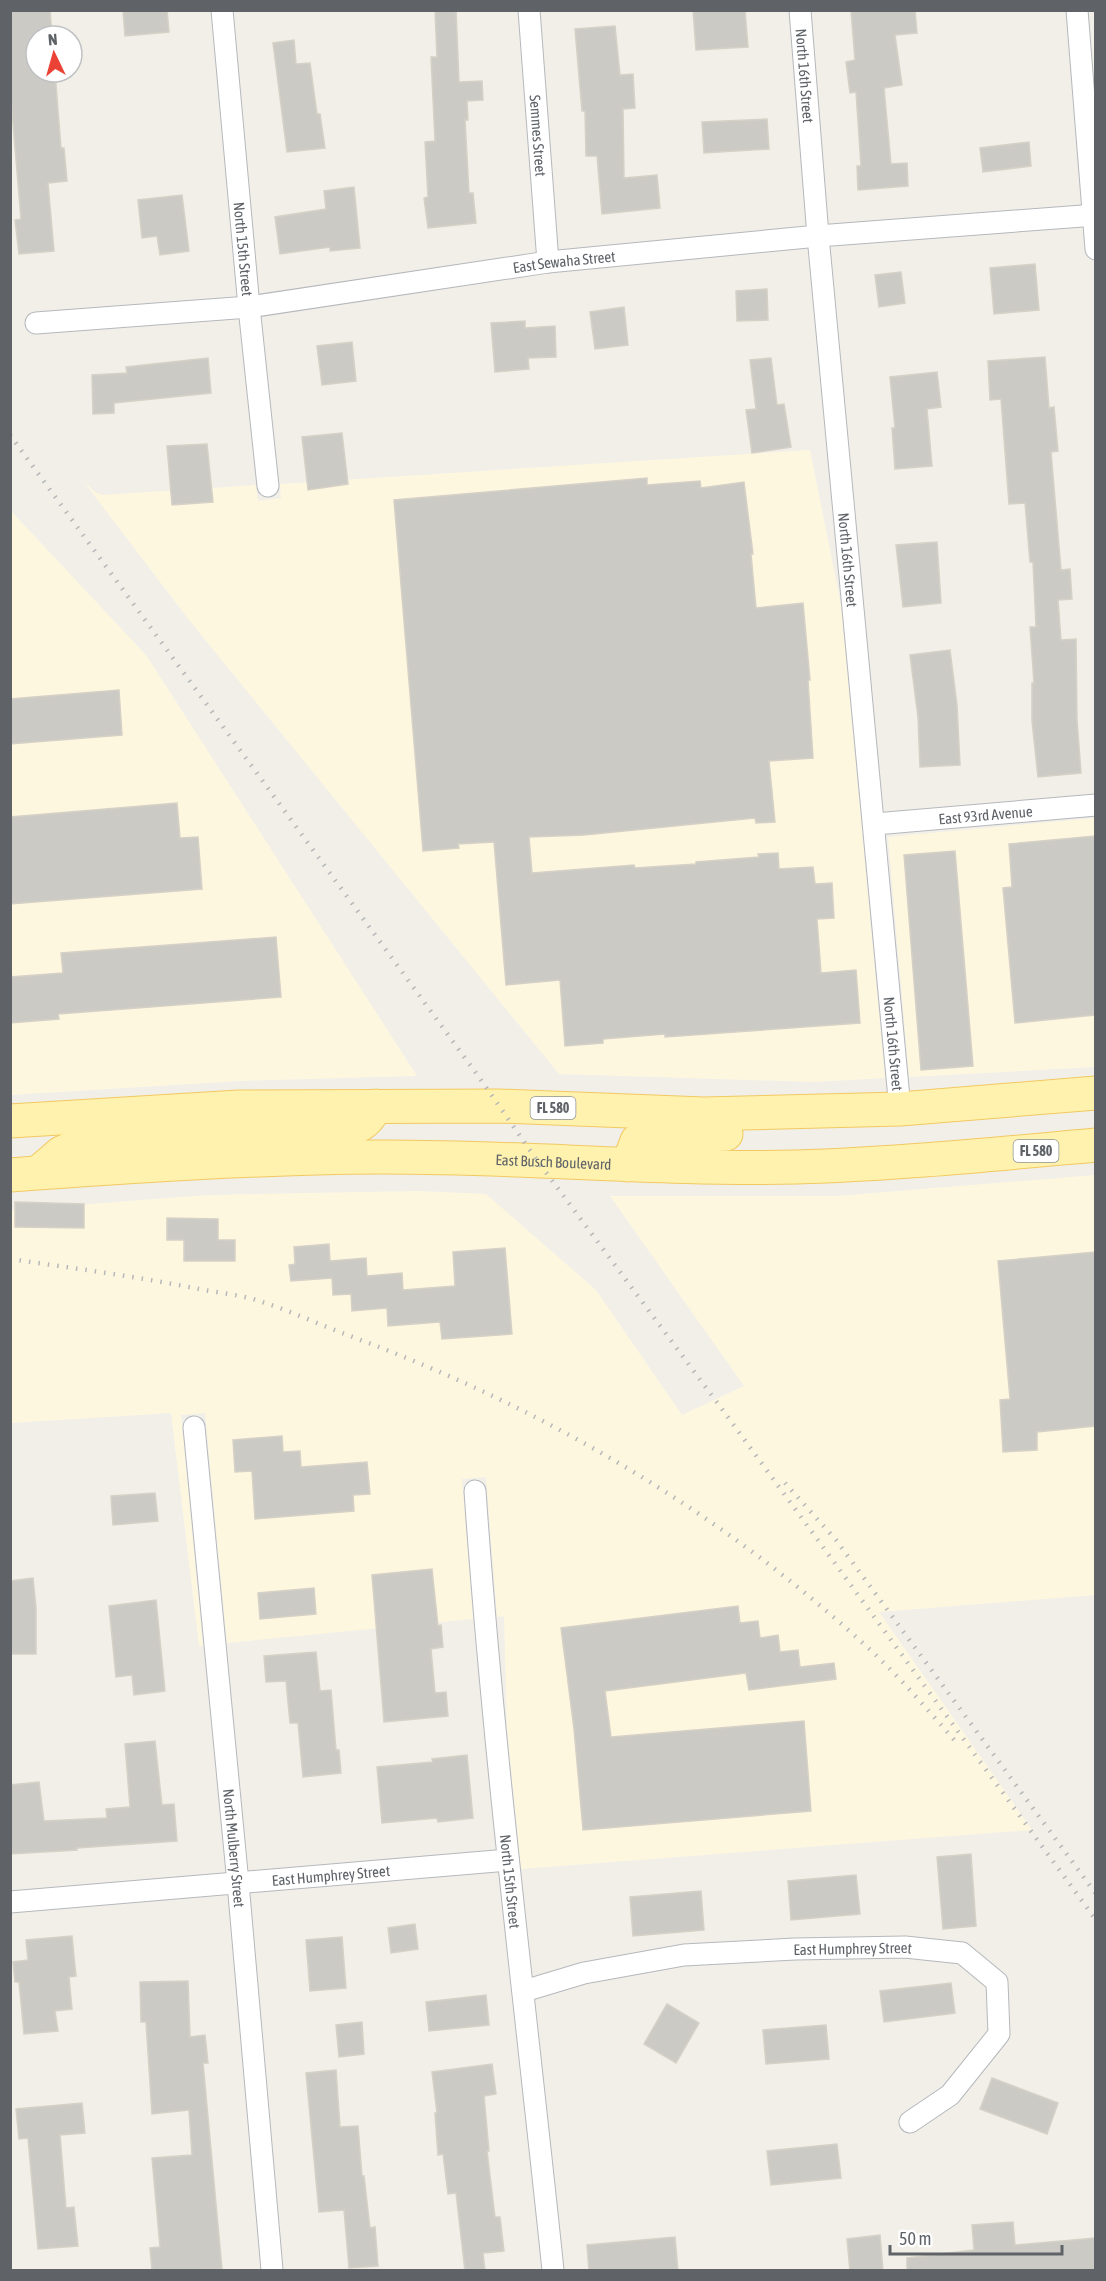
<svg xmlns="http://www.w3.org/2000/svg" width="1106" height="2281" font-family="'Asap Condensed',sans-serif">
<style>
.commercial{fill:#fef7e0}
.building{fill:#cccac5;stroke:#d6d1c6;stroke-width:1.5}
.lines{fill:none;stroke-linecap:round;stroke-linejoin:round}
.street-casing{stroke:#b5b8bc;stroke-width:23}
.primary-casing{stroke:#f2c960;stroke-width:35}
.street{stroke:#fff;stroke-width:21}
.primary{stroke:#fff2af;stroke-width:33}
.rail{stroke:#b6b7b8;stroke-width:4.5;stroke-dasharray:1.5 8;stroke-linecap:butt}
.labels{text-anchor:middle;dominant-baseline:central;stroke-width:4.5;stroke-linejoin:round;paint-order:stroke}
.shield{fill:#fff;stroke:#8f9295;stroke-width:1.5}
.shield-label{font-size:14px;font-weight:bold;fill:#5f6368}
.street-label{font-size:15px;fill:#5f6368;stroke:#fff}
</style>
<rect width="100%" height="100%" fill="#f1efe8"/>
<g class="commercial">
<path d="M810 450 841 605 885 1078 814 1082 559 1074 189 620 84 482 95 492 102 495 256 485 258 501 281 498 280 484Z"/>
<path d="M10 510 146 655 417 1076 240 1081 11 1095Z"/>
<path d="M1095 818V1067L909 1077 888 837Z"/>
<path d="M1095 1175V1595L879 1612 1032 1830 521 1869 507 1729 504 1616 497 1617 486 1477 462 1479 473 1619 227 1643 205 1413 181 1415 203 1646H199L171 1413 11 1423V1210L207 1195 419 1191 486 1194 596 1290 682 1415 744 1386 610 1196H836Z"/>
</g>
<g class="building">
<path d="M10 10H50L52 36H36V72H55L61 148H64L67 181 48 183 54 251 19 254 15 220 21 219 10 88Z"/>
<path d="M123 10H167L169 32 125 36Z"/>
<path d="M435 10H456L459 82 482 81 483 100 467 101 468 120H465L469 193H473L476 223 428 228 424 198 428 197 425 142 435 141 431 57H437Z"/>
<path d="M693 10H745L748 47 696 50Z"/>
<path d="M851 10H915L917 33 895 35 902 85 884 88 891 164 907 163 908 186 858 190 857 166H861L856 92 850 93 846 62 855 60Z"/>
<path d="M615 26 620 75 633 74 635 108 623 109 624 178 657 175 660 208 602 214 597 156H586L585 111H582L575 29Z"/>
<path d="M294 40 296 64 310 63 317 114H320L325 148 287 152 273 43Z"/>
<path d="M767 119 769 149 704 153 702 122Z"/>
<path d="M1029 142 1031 166 983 172 980 148Z"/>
<path d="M354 187 360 248 330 251V247L280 254 275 217 326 209 324 191Z"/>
<path d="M182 195 189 251 160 255 157 236 142 238 138 200Z"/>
<path d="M1035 264 1039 310 994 314 990 268Z"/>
<path d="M901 272 905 303 879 307 875 275Z"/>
<path d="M767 289 768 320 737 321 736 291Z"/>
<path d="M624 307 628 345 595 349 590 312Z"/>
<path d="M525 321V328L555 326 556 357 528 358 529 369 495 372 491 323Z"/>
<path d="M352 342 356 381 322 385 317 346Z"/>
<path d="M1045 357 1049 408 1054 407 1058 451 1051 452 1061 570 1070 569 1072 599 1058 600 1061 640 1076 639 1077 720 1081 773 1038 777 1032 721V683H1034L1030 627H1036L1033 562H1030L1025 503 1009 504 1001 399 990 400 988 361Z"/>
<path d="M208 358 211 393 114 403V413L93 414 92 375 127 373 126 367Z"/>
<path d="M771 358 777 405 784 404 791 447 752 453 746 410 756 409 750 360Z"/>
<path d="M937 372 941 407 927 409 932 466 895 469 892 428H895L890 377Z"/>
<path d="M342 433 348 484 308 490 302 437Z"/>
<path d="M207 444 213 502 172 505 167 446Z"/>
<path d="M647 478V485L700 481 701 488 744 482 753 554H751L756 608 803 603 810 680H808L813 758 769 761 775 822 756 823 755 818 584 835 529 837 532 873 634 865 635 868 696 864V862L759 857 758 854 778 853 779 869 813 867 815 884 832 883 834 918 817 919 821 973 856 970 860 1023 665 1037V1034L603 1039V1043L565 1046 560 980 506 985 494 842 458 844 459 848 423 851 394 500Z"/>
<path d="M937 542 941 603 903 607 896 545Z"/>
<path d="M950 650 957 705 960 765 920 767 918 717 910 655Z"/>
<path d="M119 690 122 735 10 744V699Z"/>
<path d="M177 803 180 838 198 837 202 889 10 904V817Z"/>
<path d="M1095 836V1015L1015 1023 1003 888 1012 887 1009 844Z"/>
<path d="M955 851 973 1066 921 1070 904 855Z"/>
<path d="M276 937 281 997 58 1014 59 1019 10 1023V977L63 973 61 953Z"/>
<path d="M15 1202 84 1204V1228L15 1227Z"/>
<path d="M167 1218 218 1219V1240H235V1261H184V1240H167Z"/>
<path d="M329 1244 330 1261 366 1258 367 1276 402 1273 403 1290 455 1286 453 1252 505 1248 512 1334 442 1339 440 1322 388 1326 387 1308 352 1311 351 1294 333 1295 332 1278 291 1281 289 1265 295 1264 294 1247Z"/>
<path d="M1095 1252V1426L1037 1432V1450L1003 1452 1000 1400 1010 1399 998 1261Z"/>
<path d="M282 1436 283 1452 300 1451 301 1467 367 1462 370 1494 353 1495 354 1511 255 1519 252 1471 235 1472 233 1440Z"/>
<path d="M155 1493 158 1521 113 1525 111 1496Z"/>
<path d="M432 1569 438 1626 441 1625 443 1647 431 1649 435 1693 446 1692 448 1716 384 1722 372 1575Z"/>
<path d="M33 1578 36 1608V1654H10V1581Z"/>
<path d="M314 1588 316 1614 260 1619 258 1593Z"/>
<path d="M156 1600 165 1691 134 1695 132 1675 116 1677 109 1606Z"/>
<path d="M738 1606 740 1623 758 1621 760 1638 778 1635 780 1652 798 1650 800 1667 834 1663 836 1679 749 1690 746 1673 605 1691 611 1737 804 1721 811 1811 583 1830 574 1729 561 1628Z"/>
<path d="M316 1652 320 1691 331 1690 336 1750H339L341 1773 303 1777 298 1723H290L286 1681 266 1682 264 1656Z"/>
<path d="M155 1741 162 1805 174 1804 177 1841 77 1848V1850L10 1854V1785L39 1782 44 1821 107 1818 106 1809 130 1807 125 1744Z"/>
<path d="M467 1755 473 1818 438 1822 437 1818 382 1823 377 1767 433 1762 432 1759Z"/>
<path d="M971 1854 976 1926 943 1929 937 1857Z"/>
<path d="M856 1875 860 1914 791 1920 788 1881Z"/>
<path d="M701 1891 704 1930 633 1936 630 1897Z"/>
<path d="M415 1924 418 1949 391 1953 388 1928Z"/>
<path d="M72 1936 76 1976 69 1977 72 2009 55 2011 58 2031 24 2034 19 1982H15L13 1962 28 1960 26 1940Z"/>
<path d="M342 1937 346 1988 310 1991 306 1940Z"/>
<path d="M188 1981 190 2037 205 2035 208 2063H203L222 2269 152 2271 150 2248 160 2247 152 2158 192 2155 189 2110 152 2114 146 2022H141L140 1982Z"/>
<path d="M951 1983 955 2013 884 2022 880 1991Z"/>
<path d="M486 1995 489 2025 429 2031 426 2002Z"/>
<path d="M667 2004 699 2023 676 2063 644 2044Z"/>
<path d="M362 2022 364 2054 339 2057 336 2025Z"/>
<path d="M826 2025 829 2059 766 2064 763 2030Z"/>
<path d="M492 2064 496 2094 484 2096 489 2151H487L495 2217H500L504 2251 483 2253 485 2271H465L456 2193 448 2194 443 2154 438 2155 435 2113H437L432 2072Z"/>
<path d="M336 2070 340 2127 358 2126 362 2176H364L370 2228 375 2227 378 2266 349 2268 344 2210 319 2212 306 2073Z"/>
<path d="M992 2078 1058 2103 1047 2134 980 2109Z"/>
<path d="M82 2103 85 2133 60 2135 66 2208 74 2207 78 2246 38 2249 28 2138 19 2139 16 2109Z"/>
<path d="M837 2144 841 2178 771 2185 767 2151Z"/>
<path d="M1013 2222 1015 2245 1095 2238V2271H907V2258L974 2250 972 2225Z"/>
<path d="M880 2235 883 2271H850L847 2239Z"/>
<path d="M675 2237 678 2271H589L587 2245Z"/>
</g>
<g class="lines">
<defs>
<g id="street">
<path id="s1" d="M222 10 249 307 268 486"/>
<path id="s2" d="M529 10 548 262"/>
<path id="s3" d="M800 10 818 236 900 1109"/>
<path d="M1077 10 1096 249"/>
<path id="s4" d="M36 323 249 307 548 262 818 236 1096 215"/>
<path id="s5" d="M875 824 1096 805"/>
<path id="s6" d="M194 1427 238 1883 272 2270"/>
<path id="s7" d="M475 1491C493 1751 526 2011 553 2270"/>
<path id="s8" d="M10 1902 508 1860"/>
<path id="s9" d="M524 1991 584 1973 684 1955 795 1949 905 1947 962 1953 997 1982 999 2034 950 2095 910 2122"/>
</g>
<g id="primary">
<path d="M10 1121 239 1107 499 1106 704 1114 900 1109 1096 1093"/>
<path d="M628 1165 637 1141 643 1138 726 1134"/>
<path d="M39 1172 61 1153 81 1144 347 1130C363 1126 368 1120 376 1106"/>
<path id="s10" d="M10 1175C132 1166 254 1158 376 1157 516 1156 656 1170 796 1167 896 1164 996 1154 1096 1145"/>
</g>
</defs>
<use href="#street" class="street-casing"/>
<use href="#primary" class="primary-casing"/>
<use href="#street" class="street"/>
<use href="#primary" class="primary"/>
<g class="rail">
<path d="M10 435 481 1080 536 1159 719 1405 1096 1920"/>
<path d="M10 1259C72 1268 133 1276 194 1288 213 1292 234 1294 253 1299 286 1309 318 1324 350 1336 540 1406 717 1509 866 1646 899 1676 927 1709 956 1742"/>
<path d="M785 1483 836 1540 1096 1894"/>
</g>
</g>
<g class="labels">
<g class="shield">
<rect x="530.5" y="1097" width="45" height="22" rx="4.5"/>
<rect x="1013.5" y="1140" width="45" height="22" rx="4.5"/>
</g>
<g class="shield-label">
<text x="553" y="1108">FL 580</text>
<text x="1036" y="1151">FL 580</text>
</g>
<g class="street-label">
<text stroke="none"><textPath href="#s3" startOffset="66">North 16th Street</textPath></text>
<text stroke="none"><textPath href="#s2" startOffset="126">Semmes Street</textPath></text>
<text stroke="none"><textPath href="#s1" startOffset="240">North 15th Street</textPath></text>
<text stroke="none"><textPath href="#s4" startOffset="532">East Sewaha Street</textPath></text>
<text stroke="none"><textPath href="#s3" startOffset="552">North 16th Street</textPath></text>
<text stroke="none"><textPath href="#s5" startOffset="111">East 93rd Avenue</textPath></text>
<text stroke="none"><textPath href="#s3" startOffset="1038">North 16th Street</textPath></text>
<text stroke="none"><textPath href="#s10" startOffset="544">East Busch Boulevard</textPath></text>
<text stroke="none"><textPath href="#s6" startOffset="423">North Mulberry Street</textPath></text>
<text stroke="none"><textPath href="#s8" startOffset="322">East Humphrey Street</textPath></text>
<text stroke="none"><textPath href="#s7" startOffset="392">North 15th Street</textPath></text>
<text stroke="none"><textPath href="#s9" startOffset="333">East Humphrey Street</textPath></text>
</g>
</g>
<rect width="1106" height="2281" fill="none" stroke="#5f6368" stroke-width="24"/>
<g transform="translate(54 54) rotate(355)"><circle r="28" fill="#ffffff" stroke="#bfc1c3" stroke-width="1.5"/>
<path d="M0-4.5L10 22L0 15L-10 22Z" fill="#ea4335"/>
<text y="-9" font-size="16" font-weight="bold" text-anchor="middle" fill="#5f6368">N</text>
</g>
<path d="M890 2245v9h172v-9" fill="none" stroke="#5f6368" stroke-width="3"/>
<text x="899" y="2245" font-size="18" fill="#5f6368" stroke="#ffffff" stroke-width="4.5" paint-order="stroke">50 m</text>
</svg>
